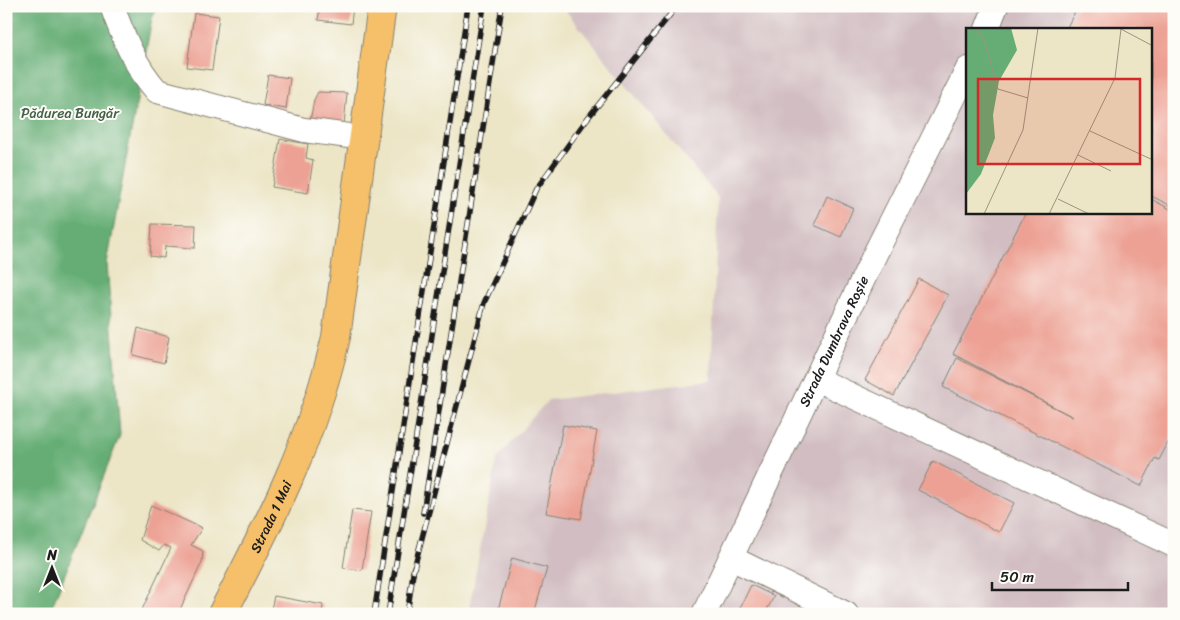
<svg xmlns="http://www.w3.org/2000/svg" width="1180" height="620" font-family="Sriracha,sans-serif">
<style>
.industrial{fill:#d2bec2;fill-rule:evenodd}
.forest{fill:#65ad74;stroke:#406448}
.building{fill:#eda194}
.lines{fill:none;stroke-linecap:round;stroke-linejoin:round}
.minor-casing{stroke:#848071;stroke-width:26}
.highway-casing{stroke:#848071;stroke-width:30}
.minor{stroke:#fff;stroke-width:24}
.highway{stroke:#f6c06b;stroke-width:28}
.rail-casing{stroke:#1c1c1c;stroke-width:5.5}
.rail{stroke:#fdfcf7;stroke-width:4;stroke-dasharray:11;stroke-linecap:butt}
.labels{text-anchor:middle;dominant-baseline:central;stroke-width:4;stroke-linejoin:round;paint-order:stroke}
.park-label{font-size:14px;fill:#426147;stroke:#fdfcf7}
.street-label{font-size:14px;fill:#1c1c1c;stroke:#fdfcf7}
.inset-road{fill:none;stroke:#999582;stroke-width:1}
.view{fill:#d62828;fill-opacity:0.15;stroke:#d62828;stroke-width:2.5}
.inset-edge{fill:none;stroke:#1c1c1c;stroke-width:2.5}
</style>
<rect width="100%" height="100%" fill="#fdfcf7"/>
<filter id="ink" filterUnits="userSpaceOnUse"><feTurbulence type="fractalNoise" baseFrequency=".02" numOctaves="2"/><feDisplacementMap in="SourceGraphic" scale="10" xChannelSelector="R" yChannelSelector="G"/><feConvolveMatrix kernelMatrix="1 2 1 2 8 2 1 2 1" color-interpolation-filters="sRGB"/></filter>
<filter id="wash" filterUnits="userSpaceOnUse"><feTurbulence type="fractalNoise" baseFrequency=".0096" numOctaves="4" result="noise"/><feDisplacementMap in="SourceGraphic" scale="20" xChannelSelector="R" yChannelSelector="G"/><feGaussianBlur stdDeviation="1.12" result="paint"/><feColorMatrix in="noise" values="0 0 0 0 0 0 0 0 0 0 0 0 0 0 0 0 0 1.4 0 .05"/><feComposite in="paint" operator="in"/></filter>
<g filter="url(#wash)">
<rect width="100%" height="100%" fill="#ece5c6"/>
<path class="industrial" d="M562 6H1174V614H468L497 458 548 400 711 380 718 198ZM968 29H1151V212H968Z"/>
<path class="forest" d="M6 6H158L152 18 107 264 120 435 49 614H6Z"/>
<g id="blocks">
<g class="building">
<path d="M320 6H353L351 24 318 20Z"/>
<path d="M1078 6H1174V207L1151 196V29H1066Z"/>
<path d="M194 13 219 16 212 70 187 67Z"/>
<path d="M268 75 290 78 286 109 263 105Z"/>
<path d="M318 92 347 93 344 125 310 121 314 100Z"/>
<path d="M280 139 308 144 306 158 313 160 308 193 272 187Z"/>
<path d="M827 196 853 208 841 237 814 225Z"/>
<path d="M1151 199 1174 211V431L1159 460 1155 458 1141 486 943 387 957 358 1073 417 953 354 1026 212H1151Z"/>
<path d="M152 224 196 225 195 248 165 246 164 258 150 256Z"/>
<path d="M919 279 948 295 894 396 865 380Z"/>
<path d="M138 328 169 337 164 363 133 355Z"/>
<path d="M563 425 597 431 581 519 546 513Z"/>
<path d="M933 461 1014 503 999 532 918 490Z"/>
<path d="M151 505 202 528 191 545 203 551 202 562 178 614H140L171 548 164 545 159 551 140 540Z"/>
<path d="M352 510 371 512 362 570 343 568Z"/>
<path d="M512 558 547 568 534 614H497Z"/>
<path d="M751 585 774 596 766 612 769 614H737Z"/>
<path d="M274 596 323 605 322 614H270Z"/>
</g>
</g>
</g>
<g filter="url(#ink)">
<use href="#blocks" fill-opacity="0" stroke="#848071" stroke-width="1"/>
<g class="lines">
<defs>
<g id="minor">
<path d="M112 6C123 37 135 66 157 91L304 130 364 138"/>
<path d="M987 29 996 6"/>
<path d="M816 379 1174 545"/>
<path d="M731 558 846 614"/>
<path id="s1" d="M704 614 875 254 968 69"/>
</g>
<g id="highway">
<path id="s2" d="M222 614C271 520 312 441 336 337L382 6"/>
</g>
</defs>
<use href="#minor" class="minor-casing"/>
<use href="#highway" class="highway-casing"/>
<use href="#minor" class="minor"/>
<use href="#highway" class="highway"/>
<defs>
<g id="rail">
<path d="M423 513 502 6"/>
<path d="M413 572 484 303 536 189 587 119 677 6"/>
<path d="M374 614 468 6"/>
<path d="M388 614 484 6"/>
<path d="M407 614 414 567"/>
</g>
</defs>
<use href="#rail" class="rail-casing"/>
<use href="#rail" class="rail"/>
</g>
</g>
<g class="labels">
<g class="park-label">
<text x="70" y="113">Pădurea Bungăr</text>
</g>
<g class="street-label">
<text stroke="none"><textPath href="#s1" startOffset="302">Strada Dumbrava Roșie</textPath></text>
<text stroke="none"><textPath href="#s2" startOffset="109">Strada 1 Mai</textPath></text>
</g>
</g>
<g transform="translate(966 28)">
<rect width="186" height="186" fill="#ece5c6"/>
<path d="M45 0 51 22 33 53 27 87 29 110 15 146 0 166V1Z" fill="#65ad74"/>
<path class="inset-road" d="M7 0 17 8 32 61 62 70M153 0 187 18M124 103 187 132M112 127 145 143M92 171 123 186M18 186 57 102 72 0M83 186 149 50 155 1"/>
<path class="view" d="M12 51H174V136H12Z"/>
<rect width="186" height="186" class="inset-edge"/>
</g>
<rect width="1180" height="620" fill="none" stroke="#fdfcf7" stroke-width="25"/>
<g transform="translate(52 568)" stroke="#fdfcf7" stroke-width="4" paint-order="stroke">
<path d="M0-4L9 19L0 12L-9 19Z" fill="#1c1c1c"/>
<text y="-8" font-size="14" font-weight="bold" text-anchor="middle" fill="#1c1c1c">N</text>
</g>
<path d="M992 582v8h136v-8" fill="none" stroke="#1c1c1c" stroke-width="2.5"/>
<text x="1000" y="582" font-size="15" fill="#1c1c1c" stroke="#fdfcf7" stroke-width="4" paint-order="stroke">50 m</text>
</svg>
